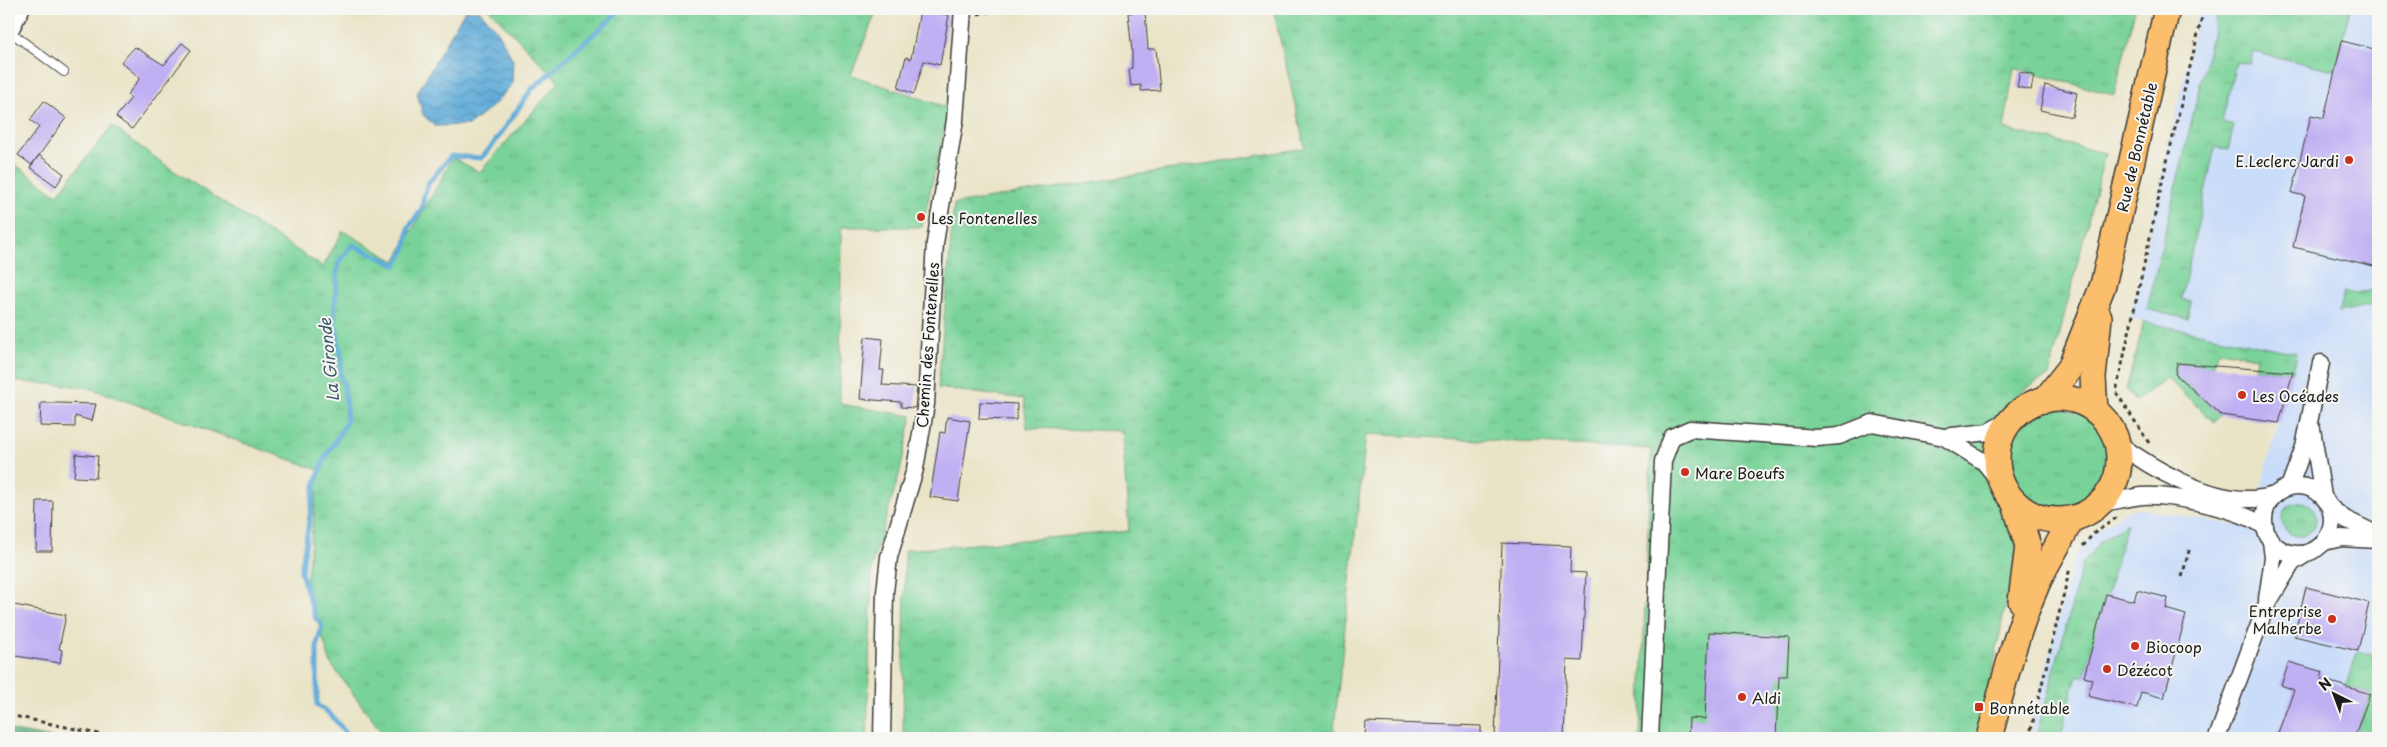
<svg xmlns="http://www.w3.org/2000/svg" width="2387" height="747" font-family="'Playpen Sans',sans-serif">
<style>
.built{fill:#c9dcf9}
.grass{fill:url(#grass-tufts);stroke:#4a785a}
.forest{fill:url(#forest-crowns);stroke:#3f684e}
.water{fill:url(#water-waves);stroke:#3e647a}
.lines{fill:none;stroke-linecap:round;stroke-linejoin:round}
.stream{stroke:#61acd9;stroke-width:5}
.building{fill:#bfaff3}
.lane-casing{stroke:#3b3a36;stroke-width:10}
.street-casing{stroke:#3b3a36;stroke-width:19}
.primary-casing{stroke:#3b3a36;stroke-width:28}
.path{stroke:#3b3a36;stroke-width:3;stroke-dasharray:4 4;stroke-linecap:butt}
.lane{stroke:#fff;stroke-width:8}
.street{stroke:#fff;stroke-width:16}
.primary{stroke:#fabe6d;stroke-width:25}
.poi-dot{fill:#c8321e;stroke:#f6f6f2;stroke-width:2}
.labels{text-anchor:middle;dominant-baseline:central;stroke-width:4;stroke-linejoin:round;paint-order:stroke}
.street-label{font-size:15px;fill:#1c1c1c;stroke:#f6f6f2}
.poi-label{font-size:15px;fill:#1c1c1c;stroke:#f6f6f2;text-anchor:start}
.water-label{font-size:16px;font-style:italic;fill:#385668;stroke:#f6f6f2}
</style>
<defs>
<pattern id="grass-tufts" width="24" height="20" patternUnits="userSpaceOnUse" patternTransform="scale(1.25)"><rect width="24" height="20" fill="#79d399"/><path d="M3 7l-1-3M5 7V3M7 7l1-3M15 17l-1-3M17 17v-4M19 17l1-3" fill="none" stroke="#68b583"/></pattern>
<pattern id="forest-crowns" width="20" height="18" patternUnits="userSpaceOnUse" patternTransform="scale(1.25)"><rect width="20" height="18" fill="#62b581"/><path d="M2 6a3 3 0 1 1 6 0M12 15a3 3 0 1 1 6 0" fill="none" stroke="#509269"/></pattern>
<pattern id="water-waves" width="16" height="10" patternUnits="userSpaceOnUse" patternTransform="scale(1.25)"><rect width="16" height="10" fill="#61acd9"/><path d="M0 5q4-4 8 0t8 0" fill="none" stroke="#4f8baf"/></pattern>
</defs>
<rect width="100%" height="100%" fill="#f6f6f2"/>
<filter id="ink" filterUnits="userSpaceOnUse"><feTurbulence type="fractalNoise" baseFrequency=".02" numOctaves="2"/><feDisplacementMap in="SourceGraphic" scale="10" xChannelSelector="R" yChannelSelector="G"/><feConvolveMatrix kernelMatrix="1 2 1 2 8 2 1 2 1" color-interpolation-filters="sRGB"/></filter>
<filter id="wash" filterUnits="userSpaceOnUse"><feTurbulence type="fractalNoise" baseFrequency=".0096" numOctaves="4" result="noise"/><feDisplacementMap in="SourceGraphic" scale="20" xChannelSelector="R" yChannelSelector="G"/><feGaussianBlur stdDeviation="1.12" result="paint"/><feColorMatrix in="noise" values="0 0 0 0 0 0 0 0 0 0 0 0 0 0 0 0 0 1.4 0 .05"/><feComposite in="paint" operator="in"/></filter>
<g filter="url(#wash)">
<rect width="100%" height="100%" fill="#eae4c7"/>
<path class="built" d="M2199 9H2378V738H2029L2073 559 2093 534 2122 513 2133 510 2141 509 2250 528 2297 354 2130 319Z"/>
<g class="grass">
<path d="M489 9H877L851 75 949 108 922 227H841L840 404 912 416 899 475 872 565 867 738H386L331 664 306 585 319 470 87 387 9 381V160L57 195 112 126 171 169 323 267 343 231 395 261 453 158 480 172 559 82Z"/>
<path d="M1273 9H2135L2114 95 2014 68 2004 129 2105 153 2049 376C2007 394 1969 440 1988 488 1994 503 2009 514 2014 529 2016 536 2015 545 2016 552L1979 738H1640L1651 449 1366 434 1333 738H903L905 550 1129 531 1122 431 1027 428 1024 399 938 388 954 204 1305 148Z"/>
<path d="M2218 9H2350L2335 70 2253 52 2250 64 2236 62 2222 122 2234 125 2228 150 2215 147 2181 299 2191 301 2187 319 2147 309Z"/>
<path d="M2378 288V304L2338 312 2344 292 2357 294Z"/>
<path d="M2144 322 2297 353 2293 372 2255 369 2257 357 2219 351 2213 366 2177 363 2175 374 2221 415 2214 422 2167 378 2135 401 2126 390Z"/>
<circle cx="2059" cy="459" r="50"/>
<circle cx="2299" cy="519" r="17"/>
<path d="M2127 523 2084 677 2077 675 2060 738H2036L2083 563 2101 541Z"/>
<path d="M2358 651 2378 657V738H2354L2370 694 2345 687Z"/>
</g>
<path class="forest" d="M9 730 53 738H9Z"/>
<path class="water" d="M465 10 480 11 498 32 513 60 512 84 493 106 469 125 435 126 423 115 417 93Z"/>
<g class="lines">
<path class="stream" d="M350 738 330 714 317 705V645L322 625 315 617 301 572 315 485 324 460 347 421 344 384 340 374 342 360 334 321 338 263 353 245 396 265 405 249 409 227 422 209 424 195 429 182 451 156 481 158 492 146 532 89 622 9"/>
</g>
<g id="blocks">
<g class="building">
<path d="M920 11 949 15 940 65 924 61 914 94 898 88 906 57 911 59Z"/>
<path d="M1145 11 1148 49H1156L1160 90 1141 91V85L1131 86 1129 69 1132 68V51L1128 13Z"/>
<path d="M2342 41 2378 50V267L2293 247 2305 196 2292 193 2311 115 2324 118Z"/>
<path d="M182 43 191 50 132 129 116 117 131 98 127 95 140 78 121 62 135 47 164 65Z"/>
<path d="M2020 72 2034 75 2031 90 2017 87Z"/>
<path d="M2045 85 2077 93 2072 117 2040 110Z"/>
<path d="M44 101 66 118 32 165 18 155 39 127 30 120Z"/>
<path d="M39 155 64 174 56 186 30 167Z"/>
<path d="M865 337 883 339 880 370H884L882 385 917 387 915 408 901 407V402L860 399Z"/>
<path d="M2177 363 2293 372 2279 423 2221 415 2175 374Z"/>
<path d="M980 402 1017 404 1016 420 979 419Z"/>
<path d="M41 403H57L96 404 92 421 75 416V427L40 426Z"/>
<path d="M947 417 970 421 958 501 930 497 940 432 945 433Z"/>
<path d="M76 454 98 456 96 478 74 477Z"/>
<path d="M37 501H53L52 551H36Z"/>
<path d="M1502 543 1571 546 1570 572 1586 573 1582 661 1567 660 1564 738H1495Z"/>
<path d="M2306 587 2369 603 2358 651 2294 636Z"/>
<path d="M2137 590 2168 598 2166 609 2186 615 2164 698 2141 692 2137 708 2088 696 2092 679 2084 677 2106 594 2134 601Z"/>
<path d="M9 604 66 615 59 649 62 650 60 663 9 655Z"/>
<path d="M1709 632 1789 637 1787 676H1779L1776 738H1688L1689 718 1705 719Z"/>
<path d="M2289 662 2323 672 2321 679 2370 694 2354 738H2276L2294 690 2281 685Z"/>
<path d="M1366 722 1481 726V738H1365Z"/>
</g>
</g>
</g>
<g filter="url(#ink)">
<use href="#blocks" fill-opacity="0" stroke="#3b3a36" stroke-width="1"/>
<g class="lines">
<defs>
<path id="lane" d="M9 31 64 72"/>
<g id="street">
<path d="M9 32 21 9"/>
<path d="M2312 429 2323 496"/>
<path d="M1944 437 1984 462 2001 483"/>
<path d="M2116 442C2151 468 2207 501 2252 499 2260 499 2268 496 2275 495"/>
<circle cx="2298" cy="520" r="34"/>
<path d="M2289 487 2304 447 2321 363"/>
<path d="M2100 503C2114 501 2128 498 2142 496 2171 494 2242 509 2265 527"/>
<path d="M2331 508 2345 519 2378 535"/>
<path d="M2324 542 2341 538 2378 540"/>
<path d="M2267 599 2273 558 2271 541"/>
<path d="M882 738 885 592 889 557 915 469 926 404 935 243 955 120 963 9"/>
<path d="M1650 738 1663 461 1672 437 1690 429 1817 438 1839 436 1872 423 1944 437 1988 432 2013 418"/>
<path d="M2217 738 2266 606 2292 563 2306 554"/>
</g>
<g id="primary">
<circle cx="2058" cy="459" r="61"/>
<path d="M2045 400 2070 368 2103 285 2167 9"/>
<path d="M2095 411 2093 377 2099 317"/>
<path d="M2015 504 2028 546 2021 601"/>
<path d="M1989 738C2003 686 2015 634 2037 584 2047 562 2061 541 2071 519"/>
</g>
</defs>
<use href="#lane" class="lane-casing"/>
<use href="#street" class="street-casing"/>
<use href="#primary" class="primary-casing"/>
<g class="path">
<path d="M978 14 1003 9"/>
<path d="M2149 443 2116 392 2163 178 2204 9"/>
<path d="M2083 546 2093 534 2116 518"/>
<path d="M2182 577 2190 547"/>
<path d="M9 715 118 738"/>
<path d="M2029 738 2070 568"/>
</g>
<use href="#lane" class="lane"/>
<use href="#street" class="street"/>
<use href="#primary" class="primary"/>
</g>
</g>
<g class="poi-dot">
<circle cx="2349" cy="160" r="5"/>
<circle cx="921" cy="217" r="5"/>
<circle cx="2242" cy="395" r="5"/>
<circle cx="1685" cy="472" r="5"/>
<circle cx="2332" cy="619" r="5"/>
<circle cx="2135" cy="646" r="5"/>
<circle cx="2107" cy="669" r="5"/>
<circle cx="1742" cy="697" r="5"/>
<rect x="1974" y="702" width="10" height="10" rx="2.5"/>
</g>
<g class="labels">
<g class="street-label">
<text transform="translate(2136 147) rotate(-77)">Rue de Bonnétable</text>
<text transform="translate(927 345) rotate(-86)">Chemin des Fontenelles</text>
</g>
<g class="poi-label">
<text x="2339" y="160" text-anchor="end">E.Leclerc Jardi</text>
<text x="931" y="217">Les Fontenelles</text>
<text x="2252" y="395">Les Océades</text>
<text x="1695" y="472">Mare Boeufs</text>
<text x="2322" y="610" text-anchor="end">Entreprise<tspan x="2322" dy="17">Malherbe</tspan></text>
<text x="2145" y="646">Biocoop</text>
<text x="2117" y="669">Dézécot</text>
<text x="1752" y="697">Aldi</text>
<text x="1989" y="707">Bonnétable</text>
</g>
<g class="water-label">
<text transform="translate(328 360) rotate(-96)">La Gironde</text>
</g>
</g>
<rect width="2387" height="747" fill="none" stroke="#f6f6f2" stroke-width="30"/>
<g transform="translate(2334 694) rotate(318)" stroke="#f6f6f2" stroke-width="4" paint-order="stroke">
<path d="M0-4L9 19L0 12L-9 19Z" fill="#1c1c1c"/>
<text y="-8" font-size="14" font-weight="bold" text-anchor="middle" fill="#1c1c1c">N</text>
</g>
</svg>
